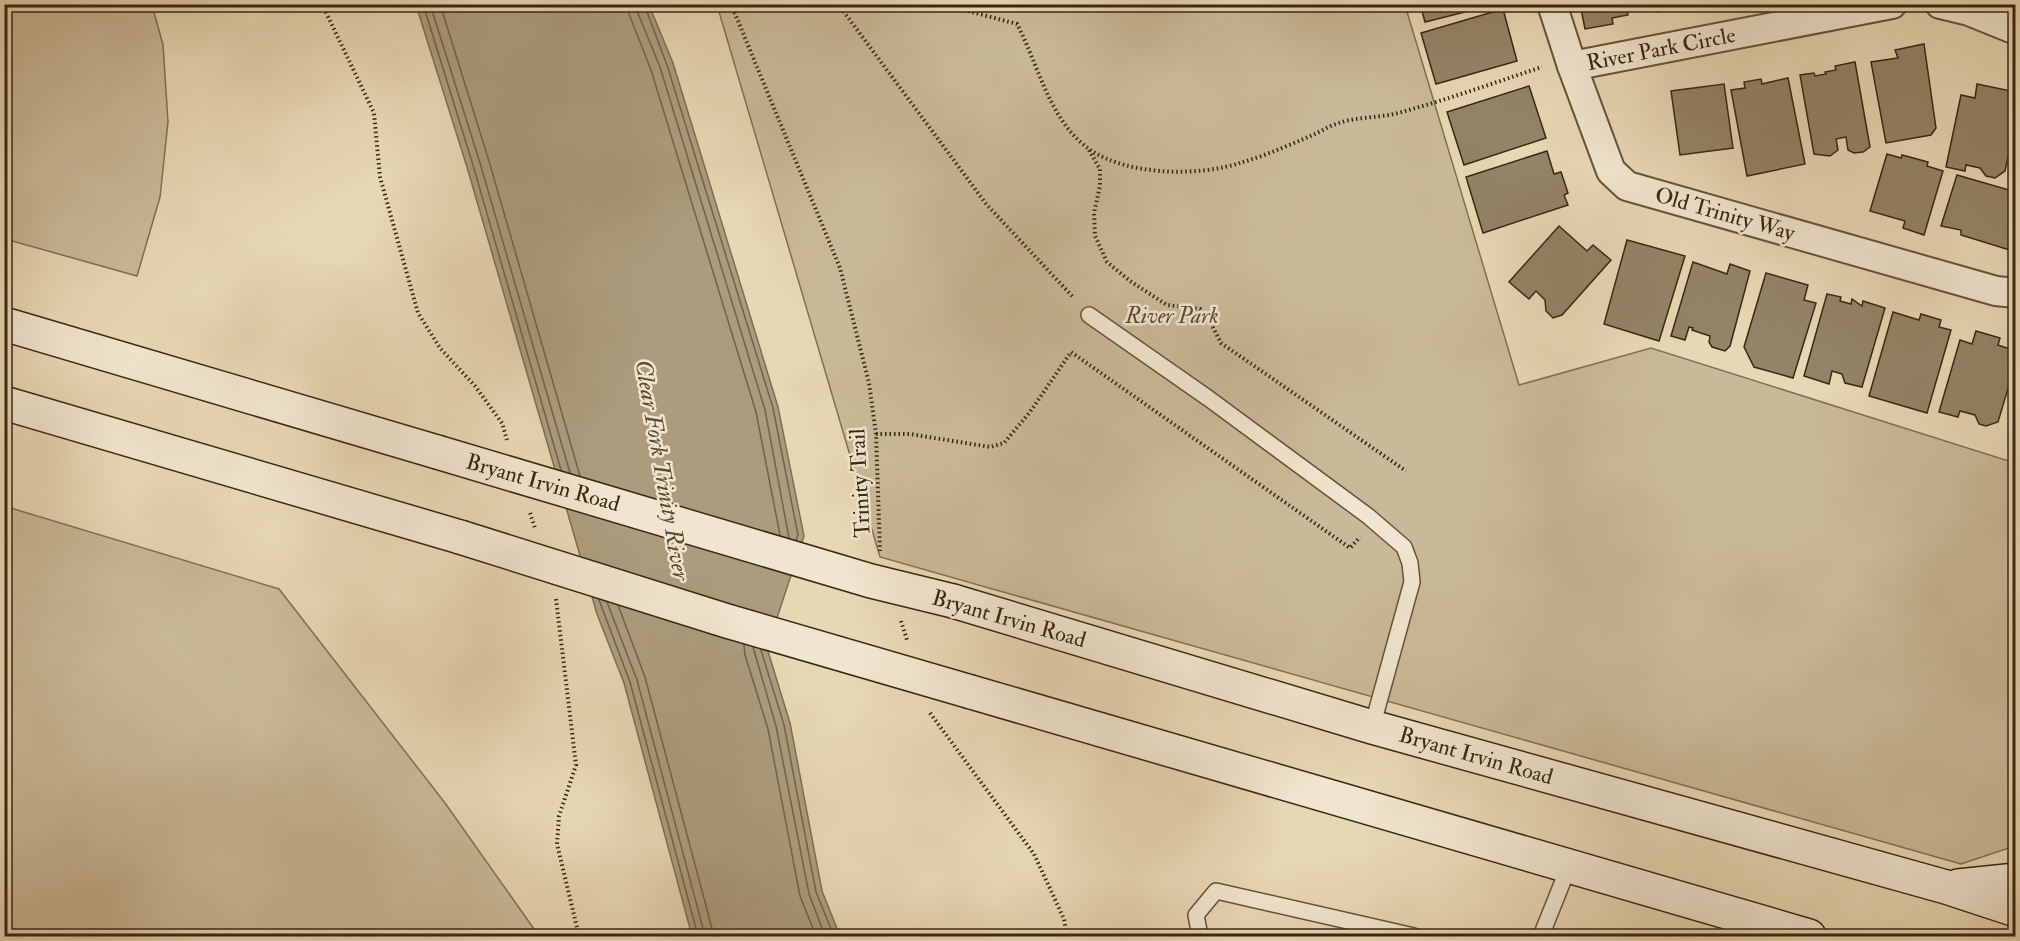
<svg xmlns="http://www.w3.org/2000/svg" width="2020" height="941" font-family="'IM FELL Double Pica',serif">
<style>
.green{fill:#cab998;stroke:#817054;stroke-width:1.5}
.water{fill:#ac9c7d;stroke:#7e6e52;stroke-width:1.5}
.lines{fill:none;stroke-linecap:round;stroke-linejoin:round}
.shore{stroke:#726247;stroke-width:1.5}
.building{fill:#948366;stroke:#382811;stroke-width:1.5}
.service-casing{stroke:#64543a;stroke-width:18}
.minor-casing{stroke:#64543a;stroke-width:32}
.secondary-casing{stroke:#382811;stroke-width:36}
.path{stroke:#382811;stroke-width:4;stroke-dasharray:1.5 3;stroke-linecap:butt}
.service{stroke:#f0e5ce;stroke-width:15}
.minor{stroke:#f0e5ce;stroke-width:28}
.secondary{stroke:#f0e5ce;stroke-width:33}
.secondary-bridge-casing{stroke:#382811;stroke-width:36;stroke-linecap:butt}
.secondary-bridge{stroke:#f0e5ce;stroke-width:33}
.labels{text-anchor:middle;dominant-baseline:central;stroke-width:5;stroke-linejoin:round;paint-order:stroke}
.street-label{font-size:22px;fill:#382811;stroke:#f0e5ce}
.park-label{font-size:22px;font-style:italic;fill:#5c4c33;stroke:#f0e5ce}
.water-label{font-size:24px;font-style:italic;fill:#5b4b31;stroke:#f0e5ce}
</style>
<rect width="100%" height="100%" fill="#e8d7b4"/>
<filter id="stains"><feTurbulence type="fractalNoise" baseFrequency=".00333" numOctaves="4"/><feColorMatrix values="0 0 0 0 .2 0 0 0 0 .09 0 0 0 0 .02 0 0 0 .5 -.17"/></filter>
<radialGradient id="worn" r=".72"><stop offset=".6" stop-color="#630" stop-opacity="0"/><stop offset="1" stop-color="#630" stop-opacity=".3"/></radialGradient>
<g class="green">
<path d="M4 5H152L163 45 168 122 160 197 137 276 5 239Z"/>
<path d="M717 5H1405L1519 385 1651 348 2015 463V846L1961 864 880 557Z"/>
<path d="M4 506 279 589 445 803 539 936H5Z"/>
</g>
<path class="water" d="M416 5H649L673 63 778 407 804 536 767 648 790 723 822 891 840 936H692L624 683 597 614 467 167Z"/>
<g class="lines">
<g class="shore">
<path d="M423 4 473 165 561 470"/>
<path d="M430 4 480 163 570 473"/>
<path d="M440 4 489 161 580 476"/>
<path d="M628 4 629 14 651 70 756 412 780 535"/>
<path d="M637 4V11L660 67 765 410 789 538"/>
<path d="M644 4 667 65 773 408 798 535 796 540"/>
<path d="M599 600 630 682 698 936"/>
<path d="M607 602 637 680 705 936"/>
<path d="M618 605 645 677 714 936"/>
<path d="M744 645 745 655 768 729 800 896 816 936"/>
<path d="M753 647 776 726 809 894 825 936"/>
<path d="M761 650 784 725 816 892 834 936"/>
</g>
</g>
<g class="building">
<path d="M1420 4H1489V6L1425 22Z"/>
<path d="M1580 4H1641L1642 8 1627 10 1628 15 1612 18 1613 24 1585 29Z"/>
<path d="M1656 4H1693L1658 12Z"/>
<path d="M1503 9 1517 61 1436 84 1421 33Z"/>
<path d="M1924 44 1936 128 1931 135 1886 143 1871 62 1898 58 1895 50Z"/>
<path d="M1855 62 1870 147 1863 152 1854 153 1848 150 1846 137 1836 139 1838 150 1830 156 1814 154 1800 75 1814 73 1815 76 1826 74 1825 72 1836 70 1835 66Z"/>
<path d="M1788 78 1805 164 1747 176 1731 90 1745 88 1744 82 1761 79 1762 84Z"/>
<path d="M1724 84 1733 148 1680 155 1671 91Z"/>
<path d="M1977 84 2016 92V120L2005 171 1995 178 1986 176 1980 168 1966 165 1965 171 1946 167 1961 95 1975 98Z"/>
<path d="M1529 86 1546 138 1464 165 1447 112Z"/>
<path d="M1547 151 1554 174 1561 172 1568 193 1564 195 1568 205 1483 233 1466 177Z"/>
<path d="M1887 154 1901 158 1902 155 1928 162 1927 166 1943 171 1924 235 1903 228 1905 221 1870 211Z"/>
<path d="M1957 175 2016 192V252L1961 235V230L1941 226Z"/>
<path d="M1559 226 1587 251 1593 245 1611 260 1562 315 1553 318 1546 311 1545 300 1536 291 1529 299 1509 282Z"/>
<path d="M1627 240 1685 256 1659 341 1604 324Z"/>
<path d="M1693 262 1727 274 1730 264 1750 271 1730 346 1725 351 1712 347 1709 342 1710 336 1692 330 1693 328 1689 327 1685 340 1671 336Z"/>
<path d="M1766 273 1808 285 1804 300 1816 303 1793 378 1754 367 1744 347Z"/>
<path d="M1827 294 1841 297 1840 301 1851 304 1852 299 1862 306 1863 301 1885 308 1862 387 1845 383 1842 374 1832 371 1829 384 1804 376Z"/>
<path d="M1893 312 1919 320 1921 314 1941 320 1939 327 1951 330 1927 413 1869 396Z"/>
<path d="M1976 331 2000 338 1998 345 2016 351V362L1998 422 1986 426 1979 424 1975 415 1960 411 1958 417 1939 412 1960 340 1972 344Z"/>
</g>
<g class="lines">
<defs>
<g id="service">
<path d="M1089 315 1208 398 1368 516 1404 547 1410 563 1412 582 1372 727"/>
<path d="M1200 936 1196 915 1216 891 1414 936"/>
<path d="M1541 936 1569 866"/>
</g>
<g id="minor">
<path d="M1552 4 1572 66 1611 171 1627 186 1996 291 2016 293"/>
<path d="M1940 4 1969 11 2016 30"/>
<path d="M1572 66 1892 4"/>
</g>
<g id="secondary">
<path d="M4 324 437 452"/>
<path d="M4 403 460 537"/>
<path d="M953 601 1372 727 1946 887 2016 910"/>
<path d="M971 692 1809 936"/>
<path d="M1958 886 2016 880"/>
</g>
</defs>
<use href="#service" class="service-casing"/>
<use href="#minor" class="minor-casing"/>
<use href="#secondary" class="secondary-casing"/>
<g class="path">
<path d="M322 4 374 113 380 177 418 313 440 348 475 386 502 423 507 440"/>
<path d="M731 4 840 268 869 383 876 434 880 551"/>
<path d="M838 4 987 205 1074 298"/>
<path d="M942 4 1017 24C1039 66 1049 120 1089 149 1127 176 1200 177 1243 162 1267 155 1292 144 1315 134 1322 131 1329 126 1336 124 1354 117 1375 118 1394 114 1444 101 1493 83 1542 67"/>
<path d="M1089 150 1100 169V186L1094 213 1095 236 1107 262 1130 281 1167 305 1200 309 1207 316 1221 343 1406 471"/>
<path d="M876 434H910L990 447 1004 443 1030 412 1071 352 1350 548 1360 537"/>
<path d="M530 513 535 528"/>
<path d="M556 599 576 765 559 816 557 844 579 936"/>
<path d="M901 621 907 640"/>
<path d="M930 713 1034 854 1064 919 1067 936"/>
</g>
<use href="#service" class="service"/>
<use href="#minor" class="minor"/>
<use href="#secondary" class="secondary"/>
<defs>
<g id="secondary-bridge">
<path d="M437 452 871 581 953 601"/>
<path d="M460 537 727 621 971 692"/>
</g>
</defs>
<use href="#secondary-bridge" class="secondary-bridge-casing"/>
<use href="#secondary-bridge" class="secondary-bridge"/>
</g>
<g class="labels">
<g class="street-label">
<text transform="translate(1661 49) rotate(-11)">River Park Circle</text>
<text transform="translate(1725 214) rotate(16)">Old Trinity Way</text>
<text transform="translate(543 483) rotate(16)">Bryant Irvin Road</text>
<text transform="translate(860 483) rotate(-93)">Trinity Trail</text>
<text transform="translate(1009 619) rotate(16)">Bryant Irvin Road</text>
<text transform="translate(1476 756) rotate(16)">Bryant Irvin Road</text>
</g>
<g class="park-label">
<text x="1172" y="316">River Park</text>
</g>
<g class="water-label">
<text transform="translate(662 470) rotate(80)">Clear Fork Trinity River</text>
</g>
</g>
<rect width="2020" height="941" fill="none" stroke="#e8d7b4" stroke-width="24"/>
<rect x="6" y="6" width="2008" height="929" fill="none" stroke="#382811" stroke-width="3"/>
<rect x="12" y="12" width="1996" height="917" fill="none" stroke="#382811" stroke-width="1.5"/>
<rect width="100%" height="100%" filter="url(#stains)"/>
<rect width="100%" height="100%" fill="url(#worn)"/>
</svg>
